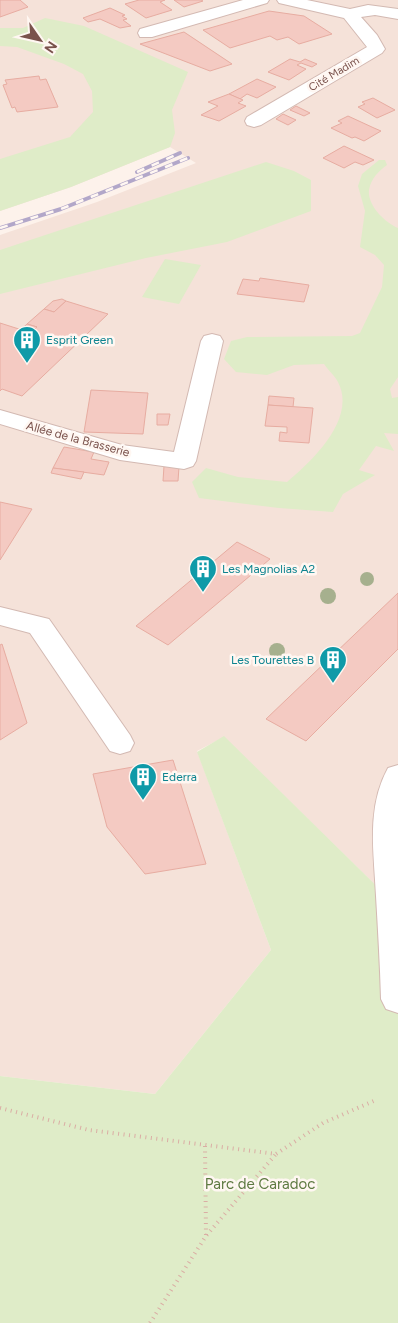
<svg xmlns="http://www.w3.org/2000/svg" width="398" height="1323" font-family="Figtree,sans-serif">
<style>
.residential{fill:#f5e2d9}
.green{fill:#dfecc8}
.building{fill:#f4cac2;stroke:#e7aca1}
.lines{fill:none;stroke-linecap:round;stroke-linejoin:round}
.street-casing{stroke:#d3b9b2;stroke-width:2}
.path{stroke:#daada4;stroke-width:4;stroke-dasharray:1 4.5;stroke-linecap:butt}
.street{fill:#fff;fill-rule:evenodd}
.rail-casing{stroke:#b2a7c9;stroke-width:4}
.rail{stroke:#fff7f2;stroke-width:2.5;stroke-dasharray:8;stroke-linecap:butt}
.tree{fill:#a6b08e}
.labels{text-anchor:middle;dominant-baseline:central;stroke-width:5;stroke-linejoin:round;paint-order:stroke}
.far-street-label{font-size:11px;fill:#7a524c;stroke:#fff7f2}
.culture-label{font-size:12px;fill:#0d838f;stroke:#fff7f2;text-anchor:start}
.street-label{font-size:12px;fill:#7a524c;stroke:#fff7f2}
.near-park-label{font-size:15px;fill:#5e7a41;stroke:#fff7f2}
</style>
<rect width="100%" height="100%" fill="#fdf2eb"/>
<path class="residential" d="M0 0H398V907L224 737 197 751 271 950 155 1094 0 1076V235L97 202 196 163 170 147 71 187 0 211Z"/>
<g class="green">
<path d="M45 18 84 26 188 72 172 110 175 133 170 147 71 187 0 211V159L70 137 93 112 92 91 83 74 64 64 17 47 0 46V28H23Z"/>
<path d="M379 160H385L387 165C379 171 371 178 369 190 367 205 385 223 398 228V377L390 389 392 398 398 397V434L384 433 394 451 376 446 359 470 375 475 343 494 333 512 279 508 199 498 192 482 206 468 238 477 287 482C312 461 357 419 338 382 335 376 328 370 324 364L294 365 267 375 236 372 224 359 231 341 247 337 352 336 360 333 382 287 384 265 375 255 360 247 365 211 358 186 362 174Z"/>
<path d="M266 162 294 171 311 180V211L227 242 146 258 0 294V250Z"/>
<path d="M165 259 201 265 179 304 142 297Z"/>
<path d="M224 736 398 907V1323H0V1076L155 1094 271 950 197 752Z"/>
</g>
<g class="building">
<path d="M0 0H20L28 7 0 17Z"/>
<path d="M139 0H165L160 2 172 10 146 18 125 4Z"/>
<path d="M174 0H201L203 1 184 7Z"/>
<path d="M110 8 125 15 122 16 127 19 123 20 131 26 120 28 100 19 88 22 83 18Z"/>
<path d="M269 11 304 16 332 34 299 44 288 37 277 40 270 36 230 48 203 30Z"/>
<path d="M184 32 232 64 210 71 140 44Z"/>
<path d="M290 59 300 62 305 59 317 64 312 67 301 63 297 65 306 69 289 80 268 72Z"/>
<path d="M39 76 40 80 46 79 58 107 17 112 15 107 12 108 3 85 7 84 5 80Z"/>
<path d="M257 79 276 87 257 98 247 94 240 99 229 94Z"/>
<path d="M229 94 243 100 238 103 246 106 219 121 201 115 218 106 208 102Z"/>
<path d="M373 98 395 110 377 118 358 107 365 104 362 102Z"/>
<path d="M296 106 310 113 304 116 290 110Z"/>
<path d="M283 114 296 120 288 125 276 119Z"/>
<path d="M348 116 374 128 381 131 364 141 355 137 352 138 331 128 342 123 338 121Z"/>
<path d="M344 146 374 160 363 165 355 162 344 168 323 158Z"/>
<path d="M260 278 309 285 304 302 237 294 243 279 259 281Z"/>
<path d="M62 299 66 301 54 312 44 309 53 301Z"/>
<path d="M66 301 108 314 22 396 2 389 0 391V323L22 330 14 336 24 340 37 327 27 324 44 309 54 312Z"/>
<path d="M27 324 37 327 24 340 14 336Z"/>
<path d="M91 390 148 393 143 434 84 432Z"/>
<path d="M269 396 294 398 293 407 268 405Z"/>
<path d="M268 405 313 408 309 443 279 441 280 432 287 433V427L265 426Z"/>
<path d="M157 414H170L168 425H157Z"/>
<path d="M64 447 94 452 91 459 109 462 104 475 53 468Z"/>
<path d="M164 466 179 467 178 481H163Z"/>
<path d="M53 468 84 472 81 479 51 473Z"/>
<path d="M0 502 32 509 0 560Z"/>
<path d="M237 542 270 559 168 645 136 626Z"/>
<path d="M398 593V649L306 741 266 719Z"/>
<path d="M2 644 27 723 0 740V645Z"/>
<path d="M173 760 206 864 145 874 107 827 93 774Z"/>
</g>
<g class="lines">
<defs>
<g id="street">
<path d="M243 0H269L267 3 152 37H140L138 33 140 29Z"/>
<path d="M277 0H307L350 9 368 5 398 9V19L375 15 361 17 377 35 385 49 382 53 261 125 254 127 247 125 245 121 247 117 367 47 344 18 279 3Z"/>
<path d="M212 334 220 336 223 341 196 461 193 466 184 469 120 460 0 424V410L122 445 174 452 201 341 204 336Z"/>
<path d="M0 607 49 619 130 735 134 743 130 751 120 754 110 751 30 633 0 625Z"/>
<path d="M398 765V1013L386 1009 381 999C380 965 378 930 376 896 374 852 366 808 388 768Z"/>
</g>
</defs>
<use href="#street" class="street-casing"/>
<g class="path">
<path d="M0 1108 89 1130 276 1154 323 1123 376 1100"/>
<path d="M205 1146 206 1235"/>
<path d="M150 1323 206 1236 276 1154"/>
</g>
<use href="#street" class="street"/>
<defs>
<g id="rail">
<path d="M137 172 180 153"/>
<path d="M0 228 61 209 188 158"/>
</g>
</defs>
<use href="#rail" class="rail-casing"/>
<use href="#rail" class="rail"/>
</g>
<g class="tree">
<circle cx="367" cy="579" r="7"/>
<circle cx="328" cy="596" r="8"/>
<circle cx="277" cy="651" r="8"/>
</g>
<defs>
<symbol id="building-pin" viewBox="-11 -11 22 30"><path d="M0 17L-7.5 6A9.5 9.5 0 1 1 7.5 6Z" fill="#0f9aa8" stroke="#fff7f2"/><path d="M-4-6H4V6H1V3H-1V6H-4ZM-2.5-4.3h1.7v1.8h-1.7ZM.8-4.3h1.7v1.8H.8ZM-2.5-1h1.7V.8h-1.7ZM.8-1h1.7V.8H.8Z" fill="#fff"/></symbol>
</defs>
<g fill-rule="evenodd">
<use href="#building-pin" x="11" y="324" width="32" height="43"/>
<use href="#building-pin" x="187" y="553" width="32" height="43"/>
<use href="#building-pin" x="317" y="644" width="32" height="43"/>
<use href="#building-pin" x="127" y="761" width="32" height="43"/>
</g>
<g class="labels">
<g class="far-street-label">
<text transform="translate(334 74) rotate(-31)">Cité Madim</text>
</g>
<g class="culture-label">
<text x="46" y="340">Esprit Green</text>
<text x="222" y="569">Les Magnolias A2</text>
<text x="314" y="660" text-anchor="end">Les Tourettes B</text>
<text x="162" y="777">Ederra</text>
</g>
<g class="street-label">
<text transform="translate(78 439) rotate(15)">Allée de la Brasserie</text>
</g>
<g class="near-park-label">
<text x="260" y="1184">Parc de Caradoc</text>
</g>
</g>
<g transform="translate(40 40) rotate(124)" stroke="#fff7f2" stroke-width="4" paint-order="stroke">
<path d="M0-4L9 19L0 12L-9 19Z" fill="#7a524c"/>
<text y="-8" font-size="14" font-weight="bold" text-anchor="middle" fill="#7a524c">N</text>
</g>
</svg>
